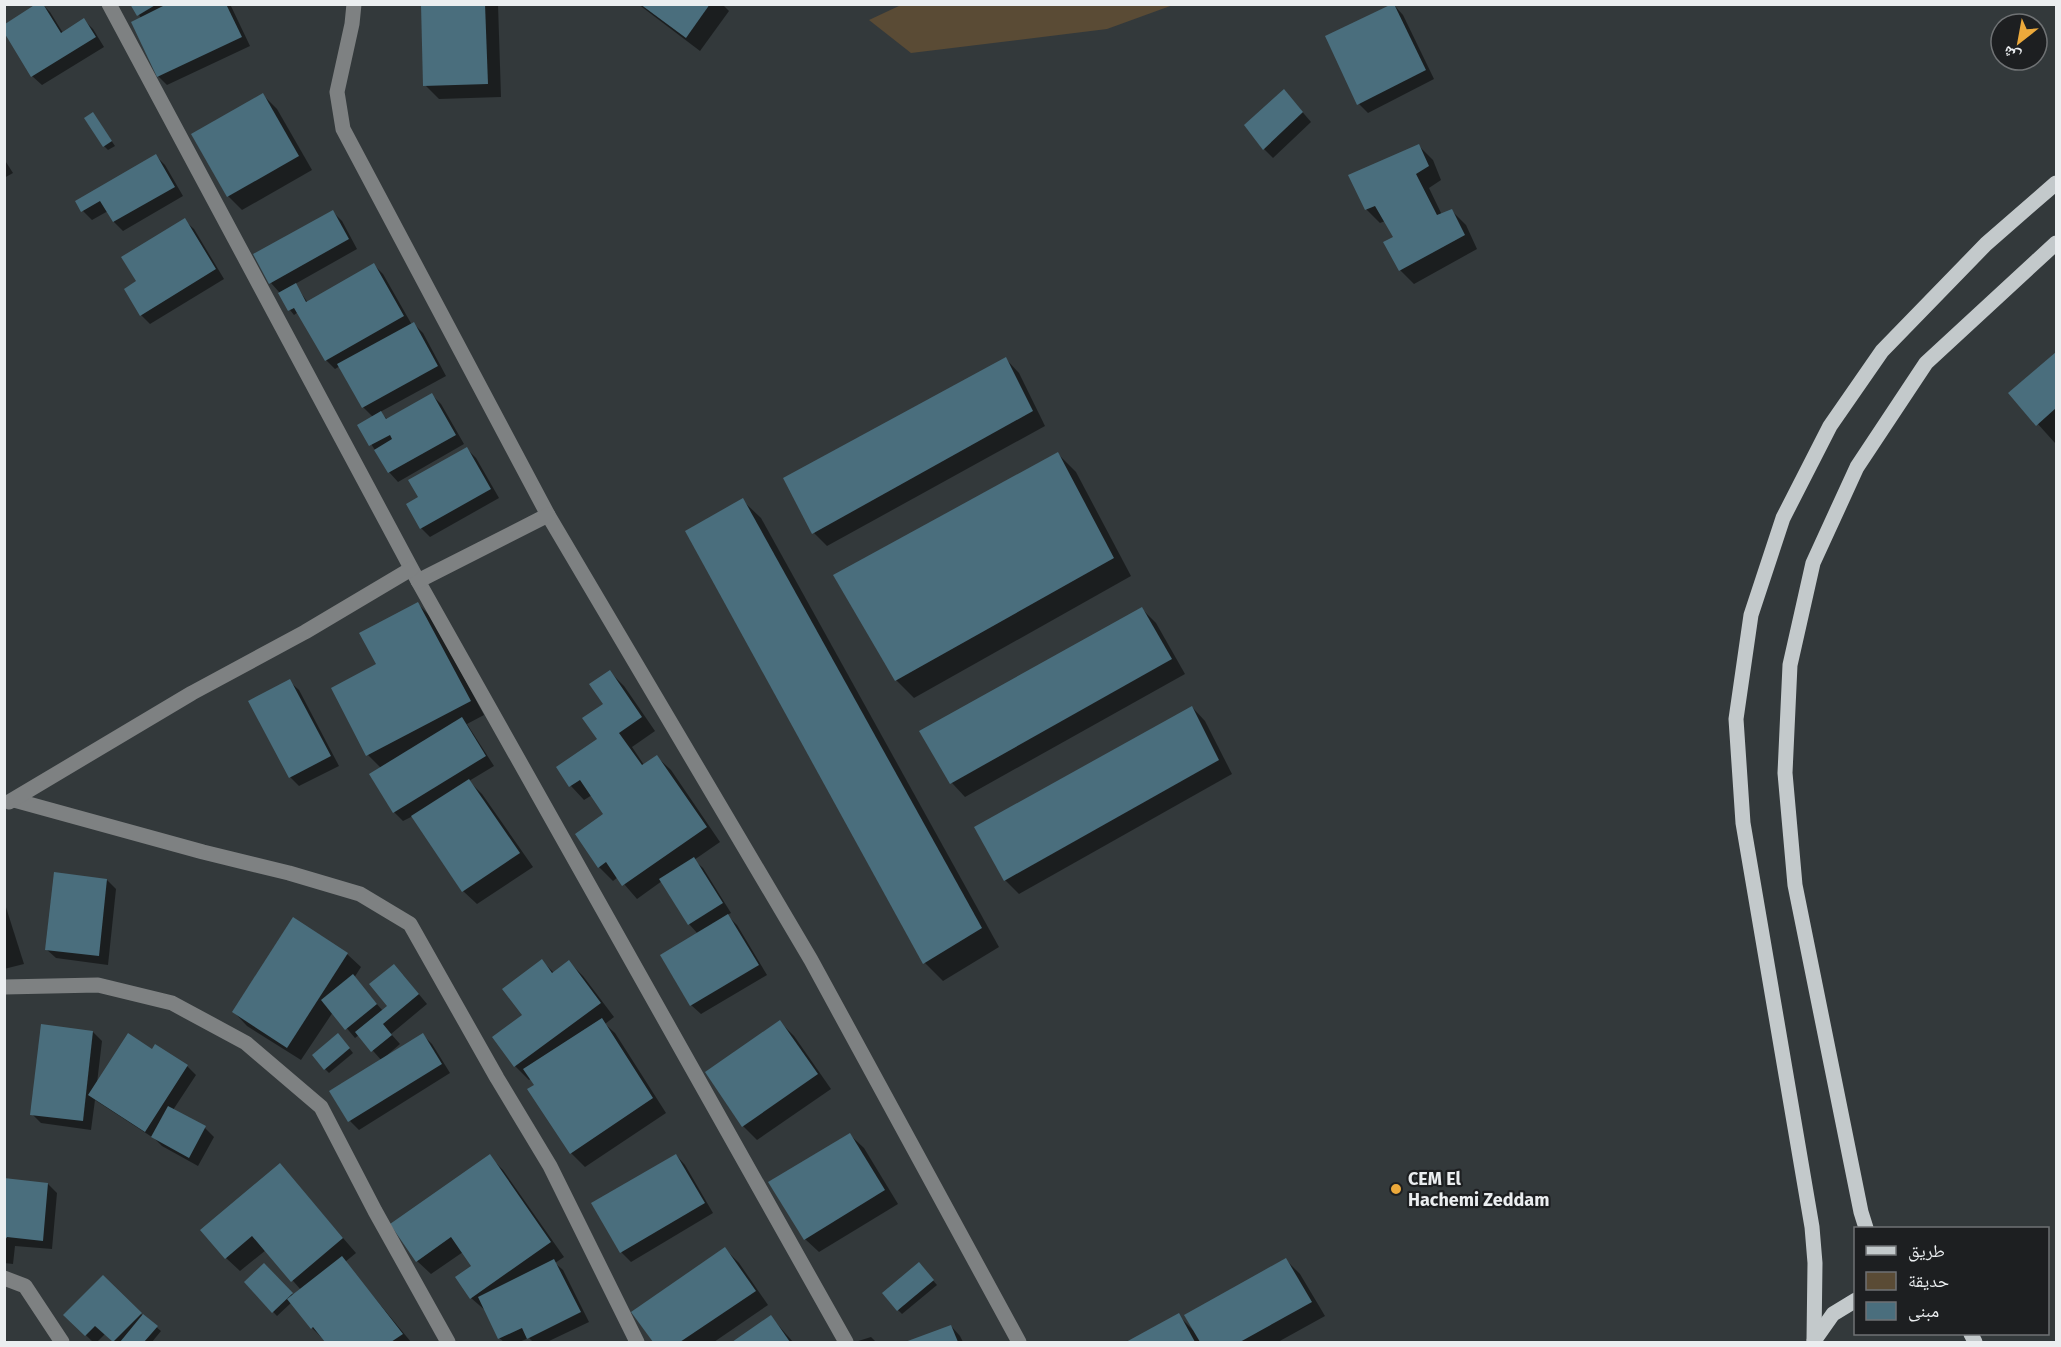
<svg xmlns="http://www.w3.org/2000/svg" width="2061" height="1347" font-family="'Fira Sans','Noto Naskh Arabic',sans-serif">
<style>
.green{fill:#5a4b35}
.shadow{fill:#0007}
.building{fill:#4a6e7d}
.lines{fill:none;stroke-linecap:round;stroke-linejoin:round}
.minor{stroke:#7e8182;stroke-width:15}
.major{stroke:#c3c9cb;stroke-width:15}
.poi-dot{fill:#eca93b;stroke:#1d1f21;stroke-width:2}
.labels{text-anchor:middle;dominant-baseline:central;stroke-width:4.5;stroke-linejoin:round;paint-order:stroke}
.poi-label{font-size:18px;font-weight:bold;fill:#ebeef0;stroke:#1d1f21;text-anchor:start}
</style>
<rect width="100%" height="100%" fill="#33393b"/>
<path class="green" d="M901 5V4L1173 5 1107 29 911 53 869 20Z"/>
<g class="shadow">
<path d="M39 4H42L50 12 63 33 84 20 93 29 104 47 42 85 32 76 4 31V25Z"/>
<path d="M132 4H230L250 46 167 85 158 76 141 18Z"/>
<path d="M423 4H498L501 97 439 99 425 85Z"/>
<path d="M638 4H722L729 11 700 51Z"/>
<path d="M1394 5 1403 15 1434 79 1368 113 1359 104Z"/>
<path d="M263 95 277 109 312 170 242 210 228 196 193 135Z"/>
<path d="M1293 101 1311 122 1273 158 1264 149Z"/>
<path d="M93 114 115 146 108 150 104 146Z"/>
<path d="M1419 146 1433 160 1441 180 1429 188 1442 215 1452 211 1466 225 1477 249 1414 284 1400 270 1395 238 1385 221 1380 223 1366 209Z"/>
<path d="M156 156 165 165 183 196 123 231 114 222 108 211 92 220 83 211 77 202Z"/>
<path d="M4 159 13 173 4 178Z"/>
<path d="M332 211 342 221 357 249 295 284 308 303 374 265 383 274 412 325 414 324 423 333 446 376 380 412 388 420 432 395 441 404 464 444 398 482 389 472 359 425 373 417 363 407 340 366 335 369 326 360 298 312 294 315 290 310 279 292 271 283Z"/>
<path d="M184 220 194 229 224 279 150 324 141 315 138 281Z"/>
<path d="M2056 354V441L2055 443 2010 393Z"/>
<path d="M1006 359 1019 373 1045 426 827 546 814 533Z"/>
<path d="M467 449 476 458 499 498 430 537 421 528 420 498Z"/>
<path d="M1058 454 1076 472 1131 576 914 698 896 680Z"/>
<path d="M742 500 761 518 999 947 943 981 925 963Z"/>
<path d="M418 604 432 618 484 715 467 724 494 766 469 781 482 794 533 867 477 904 463 891 413 816 403 821 394 812 381 768 368 755 378 665Z"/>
<path d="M1142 609 1156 623 1185 674 965 797 952 783 921 731Z"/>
<path d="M610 672 624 686 655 731 632 747 644 765 657 757 671 770 720 842 694 860 703 868 731 913 727 915 737 925 767 975 701 1014 691 1005 698 934 689 924 662 881 637 899 618 877 613 881 599 867 605 814 592 795 584 800 571 786 558 768 599 740Z"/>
<path d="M289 681 299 690 339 766 299 786 290 777Z"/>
<path d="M1192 707 1205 721 1232 774 1019 894 1005 880Z"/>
<path d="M107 880 116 889 108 965 56 958 46 949Z"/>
<path d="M4 901 24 964 4 969Z"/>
<path d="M347 954 361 967 354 978 383 1011 389 1007 403 975 427 1004 391 1034 400 1044 385 1057 386 1058 423 1035 432 1044 450 1073 359 1130 350 1121 382 1061 359 1035 355 1038 333 1012 301 1060 247 1026 234 1012Z"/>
<path d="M542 961 554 973 569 962 583 976 614 1017 605 1024 615 1033 666 1113 585 1167 571 1153 532 1078 529 1080 515 1066 524 1016Z"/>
<path d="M780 1022 794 1036 831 1089 757 1140 743 1126Z"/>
<path d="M93 1032 102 1041 97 1083 153 1051 187 1066 196 1075 173 1110 205 1128 214 1137 198 1166 162 1146 155 1139 95 1100 91 1130 41 1123 32 1114Z"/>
<path d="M342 1039 353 1053 329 1073 325 1069Z"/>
<path d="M850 1135 864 1148 898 1204 819 1252 805 1239Z"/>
<path d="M676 1155 685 1165 713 1213 631 1262 622 1253 593 1204Z"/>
<path d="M489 1156 503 1170 564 1257 555 1263 563 1270 589 1322 547 1342H533L529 1338 519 1342H504L499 1338 486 1311 471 1298 473 1266 463 1252 431 1274 417 1261Z"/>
<path d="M280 1165 356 1253 345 1262 411 1342H326L312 1328 292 1302 277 1316 246 1283 264 1265 294 1296 301 1290 266 1250 240 1271 226 1258Z"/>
<path d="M4 1180 48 1184 57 1193 52 1249 15 1246 13 1264 4 1263Z"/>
<path d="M725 1249 739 1263 768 1305 714 1342H654L633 1312Z"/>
<path d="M1286 1260 1300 1274 1325 1316 1278 1342H1130L1178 1315 1193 1330Z"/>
<path d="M923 1269 937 1285 902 1314 898 1310Z"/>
<path d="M103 1277 143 1316 161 1331 152 1342H114L105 1334 97 1342H93L65 1315Z"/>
<path d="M771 1317 793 1342H734Z"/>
<path d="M951 1326 960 1336 963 1342H909Z"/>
<path d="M871 1337 876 1342H855Z"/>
</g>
<g class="building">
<path d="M36 4H43L61 33 84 18 96 37 31 77 5 34V24Z"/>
<path d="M130 4H157L137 16Z"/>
<path d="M167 4H226L242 37 157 77 131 22Z"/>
<path d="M421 4H485L488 84 423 86Z"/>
<path d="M640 4H710L686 38Z"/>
<path d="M1392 4H1394L1426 70 1357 105 1325 36Z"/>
<path d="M1284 89 1303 112 1263 150 1244 125Z"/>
<path d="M263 93 299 156 227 197 191 134Z"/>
<path d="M93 112 112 141 103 147 84 118Z"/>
<path d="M1419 144 1429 166 1416 174 1437 215 1452 209 1465 235 1399 271 1383 242 1393 237 1375 206 1365 210 1348 175Z"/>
<path d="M156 154 175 187 113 222 100 201 81 212 75 201Z"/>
<path d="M333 210 349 239 269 284 253 254Z"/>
<path d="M185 218 216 269 140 316 124 289 136 281 121 257Z"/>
<path d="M374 263 404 316 325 361 294 308 288 311 278 293 296 283 306 302Z"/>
<path d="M414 322 438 366 362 408 337 364Z"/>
<path d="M2056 352V408L2036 426 2008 393Z"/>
<path d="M1006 357 1033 411 812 534 783 478Z"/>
<path d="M432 393 456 435 388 473 374 450 392 439 390 435 369 446 357 425 381 411 386 419Z"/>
<path d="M467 447 491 489 420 529 406 504 418 497 408 480Z"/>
<path d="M1058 452 1114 558 895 681 833 575Z"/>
<path d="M743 498 982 928 923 964 685 531Z"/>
<path d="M418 602 471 701 366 756 331 688 376 664 359 633Z"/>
<path d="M1142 607 1172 659 950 784 919 731Z"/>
<path d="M610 670 642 717 619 733 642 765 657 755 707 827 622 886 606 862 598 868 575 834 603 814 580 780 569 787 556 767 597 739 582 718 603 704 589 684Z"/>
<path d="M290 679 331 756 289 778 248 701Z"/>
<path d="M1192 706 1219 760 1004 881 974 827Z"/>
<path d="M462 717 486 756 393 813 369 774Z"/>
<path d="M469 779 520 853 462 892 411 816Z"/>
<path d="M694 857 723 903 688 925 659 879Z"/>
<path d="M54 872 107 879 99 956 45 950Z"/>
<path d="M728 914 759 965 690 1006 660 955Z"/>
<path d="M293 917 348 953 287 1048 232 1012Z"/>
<path d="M542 959 552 973 569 960 601 1003 514 1067 492 1037 522 1015 502 989Z"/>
<path d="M394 964 419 994 383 1024 392 1035 371 1052 355 1032 387 1006 369 984Z"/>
<path d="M353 974 377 1004 345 1030 321 1000Z"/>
<path d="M602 1018 653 1098 570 1154 527 1089 534 1085 523 1069Z"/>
<path d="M780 1020 818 1074 742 1127 705 1072Z"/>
<path d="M41 1024 93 1031 83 1121 30 1115Z"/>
<path d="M128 1033 152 1049 155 1044 188 1065 145 1132 88 1095Z"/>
<path d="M338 1033 350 1048 324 1070 312 1055Z"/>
<path d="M423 1033 442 1064 348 1122 329 1091Z"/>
<path d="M168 1106 206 1126 189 1158 151 1137Z"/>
<path d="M850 1133 885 1190 804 1240 768 1182Z"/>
<path d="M490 1154 551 1242 470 1299 455 1277 471 1266 451 1237 416 1262 390 1224Z"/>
<path d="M676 1154 705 1203 620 1253 591 1203Z"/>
<path d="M280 1163 343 1238 291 1282 252 1236 225 1259 200 1230Z"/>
<path d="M4 1178 48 1183 43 1241 7 1237 4 1242Z"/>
<path d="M725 1247 756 1291 680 1342H653L631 1312Z"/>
<path d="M342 1256 403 1334 391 1342H325L313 1327 311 1329 287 1299Z"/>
<path d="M1286 1258 1312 1302 1240 1342H1200L1184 1315Z"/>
<path d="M554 1259 581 1312 527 1339 522 1328 498 1339 478 1297Z"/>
<path d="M919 1262 934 1280 897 1311 882 1293Z"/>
<path d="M264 1263 293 1293 272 1313 244 1282Z"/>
<path d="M103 1275 142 1313 113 1342 95 1326 85 1336 63 1315Z"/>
<path d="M1179 1313 1195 1342H1126Z"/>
<path d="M143 1314 158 1326 144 1342H120Z"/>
<path d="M771 1315 790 1342H732Z"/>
<path d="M951 1325 958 1342H905Z"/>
</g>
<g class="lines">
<g class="minor">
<path d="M109 4 418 581 846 1342"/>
<path d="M354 4 352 24 337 92 343 129 548 515 811 960 1019 1342"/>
<path d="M418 581 548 515"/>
<path d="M14 800 203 852 289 873 360 894 410 924 497 1078 550 1166 637 1342"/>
<path d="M9 802 192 693 305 632 411 569"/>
<path d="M4 987 98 985 172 1003 246 1043 321 1107 375 1211 448 1342"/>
<path d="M4 1278 25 1286 62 1342"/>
</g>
<g class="major">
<path d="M1866 1228 1861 1212 1795 885 1785 773 1790 665 1813 563 1857 467 1926 363 2056 243"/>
<path d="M1971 1334 1975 1342"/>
<path d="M1814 1340 1815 1263 1812 1227 1743 823 1736 719 1751 615 1783 518 1830 426 1882 351 1986 244 2056 183"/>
<path d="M1814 1341 1833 1314 1856 1300"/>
</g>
</g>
<circle class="poi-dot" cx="1396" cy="1189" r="6"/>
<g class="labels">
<g class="poi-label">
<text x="1408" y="1179">CEM El<tspan x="1408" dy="21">Hachemi Zeddam</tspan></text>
</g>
</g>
<rect width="2061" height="1347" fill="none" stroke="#ebeef0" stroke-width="12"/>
<rect x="1854" y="1227" width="195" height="108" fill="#1d1f21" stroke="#6f7274" stroke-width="1.5"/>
<rect x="1866" y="1246" width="30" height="9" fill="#c3c9cb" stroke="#6f7274" stroke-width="1.5"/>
<text x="1908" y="1257" font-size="18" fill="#ebeef0">طريق</text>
<rect x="1866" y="1272" width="30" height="18" fill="#5a4b35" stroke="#6f7274" stroke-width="1.5"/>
<text x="1908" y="1287" font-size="18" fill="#ebeef0">حديقة</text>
<rect x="1866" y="1302" width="30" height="18" fill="#4a6e7d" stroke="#6f7274" stroke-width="1.5"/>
<text x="1908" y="1317" font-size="18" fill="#ebeef0">مبنى</text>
<g transform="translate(2019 42) rotate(211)"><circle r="28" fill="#1d1f21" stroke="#6f7274" stroke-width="1.5"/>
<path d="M0-4.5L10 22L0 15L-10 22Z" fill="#eca93b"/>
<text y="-9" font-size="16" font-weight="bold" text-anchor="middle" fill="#ebeef0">ش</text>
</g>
</svg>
